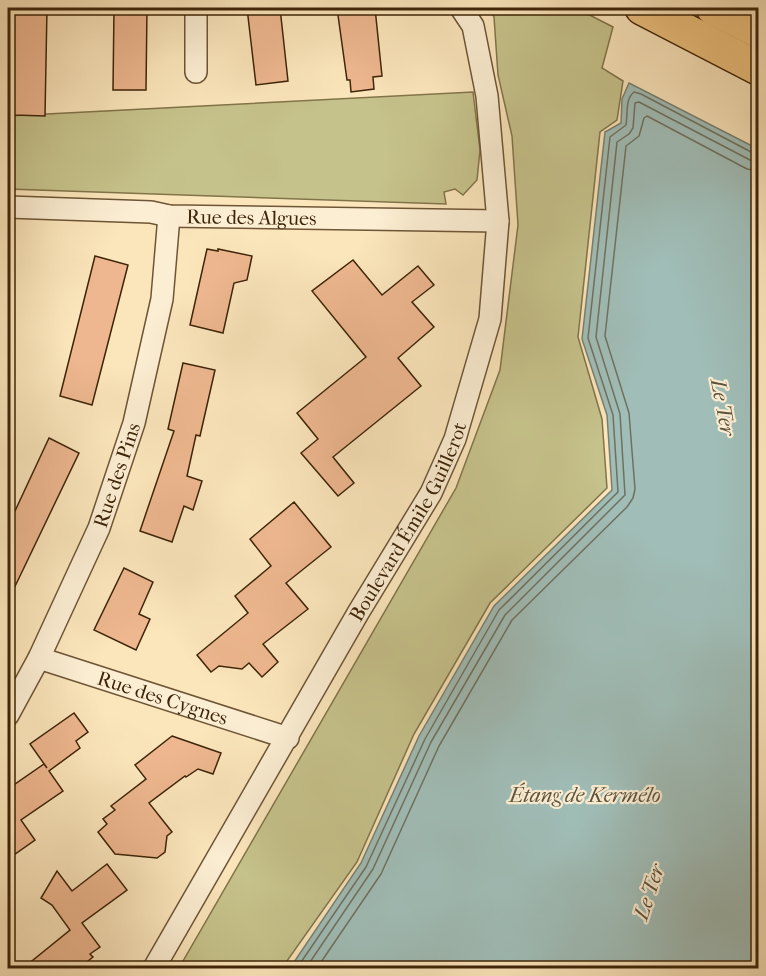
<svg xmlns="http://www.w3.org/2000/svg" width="766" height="976" font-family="'IM FELL French Canon',serif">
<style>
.green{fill:#c6c28b;stroke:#82744a;stroke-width:1.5}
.water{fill:#a0bdb7;stroke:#798071;stroke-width:1.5}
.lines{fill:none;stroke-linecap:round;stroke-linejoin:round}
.shore{stroke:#6f7160;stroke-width:1.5}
.building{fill:#eeb78f;stroke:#3e2509;stroke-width:1.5}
.minor-casing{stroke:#6d5536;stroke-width:24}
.primary-casing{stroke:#3e2509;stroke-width:36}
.minor{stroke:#fceed3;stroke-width:21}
.primary{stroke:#eec27e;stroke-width:33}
.labels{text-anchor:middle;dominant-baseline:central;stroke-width:4.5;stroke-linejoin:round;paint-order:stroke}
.street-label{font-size:20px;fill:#3e2509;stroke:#fceed3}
.water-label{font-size:21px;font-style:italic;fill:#5b533d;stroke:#fceed3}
</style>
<rect width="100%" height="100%" fill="#fbe5bb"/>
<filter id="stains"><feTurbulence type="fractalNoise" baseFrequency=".00333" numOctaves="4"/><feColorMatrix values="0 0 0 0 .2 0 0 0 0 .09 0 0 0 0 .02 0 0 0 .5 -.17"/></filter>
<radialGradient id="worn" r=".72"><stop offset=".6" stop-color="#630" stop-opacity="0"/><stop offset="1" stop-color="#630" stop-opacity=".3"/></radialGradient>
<g class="green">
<path d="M489 8H576L613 27 602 68 623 81 617 120 600 132 578 337 602 419 607 488 490 603 414 734 357 862 282 968H179L456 488 500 370 518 225 512 136 498 75 494 17Z"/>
<path d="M473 92 480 150 477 180 463 195 455 189 444 192 446 204 8 189V116Z"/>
</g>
<path class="water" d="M629 83 758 149V968H290L361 863 419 736 494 606 612 490 607 415 582 339 605 132 621 123 622 99Z"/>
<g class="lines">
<g class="shore">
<path d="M297 968 366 867 425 739 499 610 618 492 613 415 588 338 610 137 626 125C628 113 625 99 634 92L641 94 753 153 758 154"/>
<path d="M306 968 373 869 431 742 505 615 625 495 620 414 596 337 617 142 629 134 633 128 635 103 639 102 750 160 758 162"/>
<path d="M317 968 381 874 439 746 512 620 627 507 633 498 635 489 629 413 605 336 626 146 639 136 644 118 647 116 747 169 758 171"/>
</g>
</g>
<g class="building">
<path d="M14 8H47L45 116 14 115Z"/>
<path d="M114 8H147L146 90H113Z"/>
<path d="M247 8H280L288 81 256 85Z"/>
<path d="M337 8H375L382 76 373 77 374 89 351 92 350 80H347Z"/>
<path d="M207 249 218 251V249L252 256 247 280 234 283 223 333 190 325Z"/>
<path d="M95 256 128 265 92 405 60 396Z"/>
<path d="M353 260 382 295 418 266 434 285 412 302 434 327 398 358 421 386 333 457 354 483 338 496 301 453 318 439 297 413 366 357 312 291Z"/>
<path d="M183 363 215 370 200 436 196 435 187 476 202 481 193 510 184 506 172 542 140 531 174 431 168 429Z"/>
<path d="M49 438 79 453 8 601V526Z"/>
<path d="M294 502 331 547 286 583 308 609 263 644 278 662 262 677 249 663 242 669 219 666 211 672 197 655 248 613 235 596 271 566 250 539Z"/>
<path d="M124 568 153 582 139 614 150 619 136 650 94 630Z"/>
<path d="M74 713 88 732 76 741 80 748 49 771 63 791 21 820 35 840 8 859V789L44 764 47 768 30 744Z"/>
<path d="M172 736 221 753 213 774 198 769 186 777 185 776 149 803 172 832 167 836 165 852 157 858 115 854 98 832 107 824 103 819 115 810 111 806 146 779 135 765Z"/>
<path d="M107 864 127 890 82 923 100 947 90 954 93 957 78 969H22L70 930 52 905 41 898 57 871 72 891Z"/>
</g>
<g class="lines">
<defs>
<g id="minor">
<path d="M196 8V72"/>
<path id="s1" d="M8 207 151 212 169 216 498 221"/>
<path id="s2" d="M39 658 288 738"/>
<path id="s3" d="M8 715 39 658 99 528 134 423 162 299 169 216"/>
<path id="s4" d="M154 968 358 613 431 493 455 439 490 319 498 221 487 96 473 26 461 8"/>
</g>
<g id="primary">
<path d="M642 8 758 68"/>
<path d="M713 8 758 31"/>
</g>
</defs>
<use href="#minor" class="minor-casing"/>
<use href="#primary" class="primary-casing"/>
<use href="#minor" class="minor"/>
<use href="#primary" class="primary"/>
</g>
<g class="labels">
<g class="street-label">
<text stroke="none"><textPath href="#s1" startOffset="244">Rue des Algues</textPath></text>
<text stroke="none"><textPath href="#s3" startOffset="264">Rue des Pins</textPath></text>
<text stroke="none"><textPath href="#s4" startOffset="514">Boulevard Émile Guillerot</textPath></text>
<text stroke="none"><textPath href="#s2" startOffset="130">Rue des Cygnes</textPath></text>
</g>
<g class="water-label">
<text transform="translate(723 407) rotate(79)">Le Ter</text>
<text x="585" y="795">Étang de Kermélo</text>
<text transform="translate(649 892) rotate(-72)">Le Ter</text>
</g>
</g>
<rect width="766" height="976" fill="none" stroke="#fbe5bb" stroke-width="30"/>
<rect x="9" y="9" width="748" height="958" fill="none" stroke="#3e2509" stroke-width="3"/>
<rect x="15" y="15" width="736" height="946" fill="none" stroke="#3e2509" stroke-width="1.5"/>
<rect width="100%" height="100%" filter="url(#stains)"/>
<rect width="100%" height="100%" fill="url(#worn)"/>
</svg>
